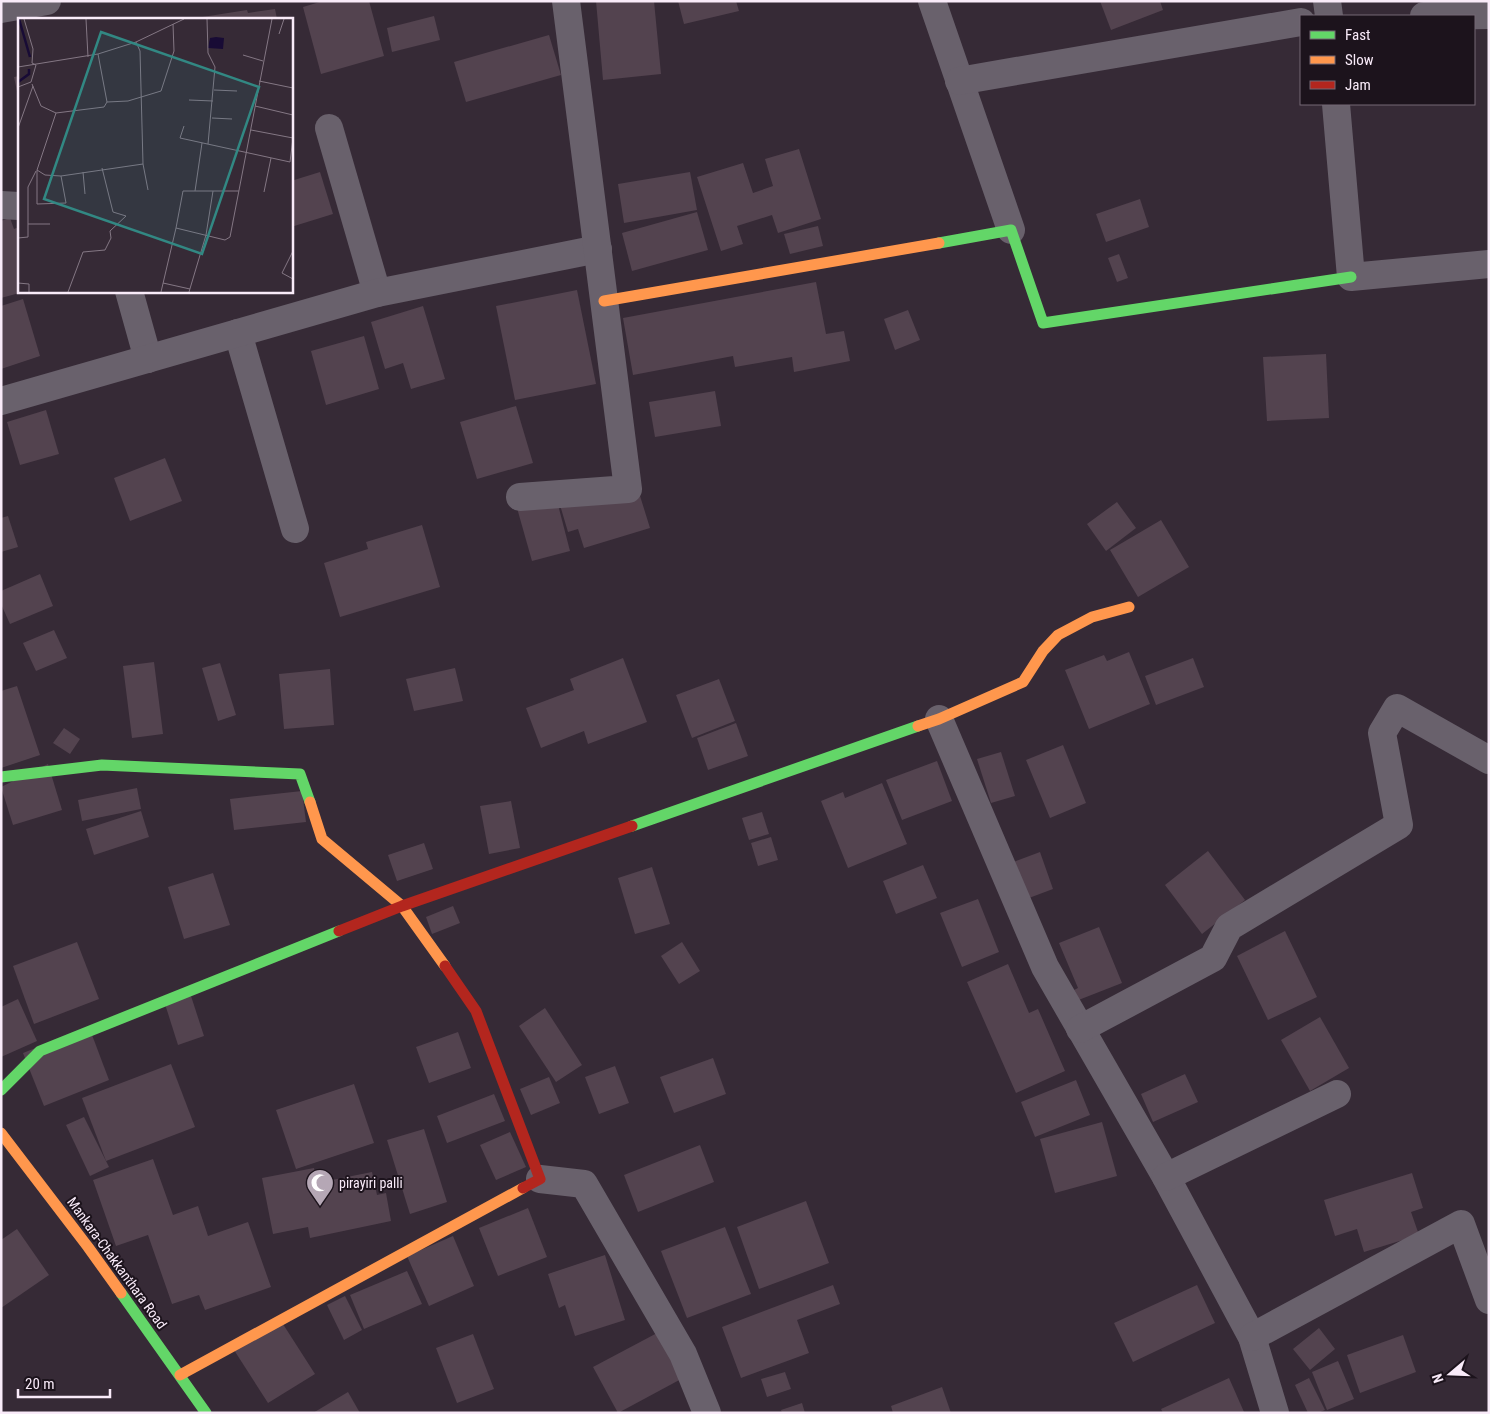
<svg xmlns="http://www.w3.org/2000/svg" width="1490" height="1414" font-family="'Roboto Condensed',sans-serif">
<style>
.building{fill:#53434f}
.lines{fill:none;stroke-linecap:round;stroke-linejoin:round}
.street{stroke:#69616c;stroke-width:28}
.fast{stroke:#63d668;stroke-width:11}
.slow{stroke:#ff974d;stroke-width:11}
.jam{stroke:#b3261e;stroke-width:11}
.labels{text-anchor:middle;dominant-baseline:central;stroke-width:4;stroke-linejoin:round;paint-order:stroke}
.poi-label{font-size:14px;fill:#f9ebf9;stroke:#1c131c;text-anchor:start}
.street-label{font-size:14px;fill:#f9ebf9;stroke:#1c131c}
.inset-river{fill:none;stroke:#180b35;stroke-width:2.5}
.inset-road{fill:none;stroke:#847784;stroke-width:1}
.view{fill:#328883;fill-opacity:0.15;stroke:#328883;stroke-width:2.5}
.inset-edge{fill:none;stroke:#f9ebf9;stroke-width:2.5}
</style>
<rect width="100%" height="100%" fill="#362a36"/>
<g class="building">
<path d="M323 1H369L384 56 321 74 303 7Z"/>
<path d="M596 1H654L661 74 603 80Z"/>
<path d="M678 1H736L739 11 684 24Z"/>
<path d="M1100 1H1160L1163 10 1111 30Z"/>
<path d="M275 9 277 19H196V18L247 10 248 13Z"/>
<path d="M434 16 440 40 392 52 387 28Z"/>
<path d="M549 35 561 75 466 102 454 62Z"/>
<path d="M19 76V96H18L14 77Z"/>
<path d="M799 149 821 219 778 233 772 215 737 226 743 244 721 251 697 177 743 163 753 193 773 186 765 159Z"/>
<path d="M320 172 333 214 291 227V181Z"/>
<path d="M690 172 697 210 624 223 618 184Z"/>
<path d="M1140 199 1149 227 1106 242 1096 214Z"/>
<path d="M697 212 708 250 632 271 622 233Z"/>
<path d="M10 218 14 229 19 227V291L23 292 1 298V221Z"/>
<path d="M818 226 823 246 790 254 784 234Z"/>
<path d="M1119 254 1128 278 1117 282 1108 258Z"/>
<path d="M816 282 826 334 844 331 850 361 794 372 792 357 735 367 733 356 633 375 623 318Z"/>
<path d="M577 290 596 384 515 400 496 306Z"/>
<path d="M23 299 40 356 1 369V306Z"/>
<path d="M423 306 445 379 411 389 403 363 385 369 371 322Z"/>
<path d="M908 310 920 340 895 350 884 319Z"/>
<path d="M364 336 379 389 326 405 311 351Z"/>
<path d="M1326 354 1329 418 1267 421 1263 357Z"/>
<path d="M715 391 721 426 655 437 649 402Z"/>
<path d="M516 406 533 463 477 479 460 422Z"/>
<path d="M46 410 59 454 20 465 7 422Z"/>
<path d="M165 458 182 501 130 521 114 478Z"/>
<path d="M636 483 650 528 584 548 578 529 568 532 560 505Z"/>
<path d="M556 497 570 551 532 561 517 508Z"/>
<path d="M1117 502 1136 528 1106 551 1087 524Z"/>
<path d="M8 516 18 547 1 552V518Z"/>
<path d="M1161 520 1189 567 1138 597 1110 550Z"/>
<path d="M422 525 440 587 340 617 324 563 368 549 366 542Z"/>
<path d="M40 574 53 606 10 624 1 604V591Z"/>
<path d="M54 630 67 658 36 671 23 643Z"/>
<path d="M1129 652 1150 704 1089 729 1065 670 1104 655 1107 661Z"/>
<path d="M623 658 647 722 588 744 584 731 541 748 526 708 574 690 570 679Z"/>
<path d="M1193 658 1204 687 1156 705 1145 676Z"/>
<path d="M154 662 163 734 132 738 123 666Z"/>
<path d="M220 663 236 715 218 721 202 668Z"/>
<path d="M455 668 463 701 414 711 406 679Z"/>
<path d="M330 669 334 725 284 729 279 674Z"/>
<path d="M719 679 735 721 692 738 676 695Z"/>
<path d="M17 686 40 755 1 768V691Z"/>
<path d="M736 723 748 756 708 770 697 738Z"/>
<path d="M64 728 80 739 70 754 53 743Z"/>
<path d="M1063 745 1086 803 1050 818 1026 760Z"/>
<path d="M1001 752 1015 796 991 803 977 759Z"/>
<path d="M937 761 952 801 902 820 886 780Z"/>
<path d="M48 764 62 810 13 825 1 787Z"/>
<path d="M882 783 907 844 848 868 821 801 843 792 845 798Z"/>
<path d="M137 788 141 809 82 821 78 800Z"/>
<path d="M302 791 306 822 234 830 230 799Z"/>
<path d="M511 801 520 848 489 854 480 806Z"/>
<path d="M141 811 149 837 94 855 86 829Z"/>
<path d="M762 812 769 834 749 840 742 818Z"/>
<path d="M771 837 778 860 758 866 751 843Z"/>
<path d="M424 843 433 869 397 881 388 855Z"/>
<path d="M1208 851 1245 900 1202 934 1165 885Z"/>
<path d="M1040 852 1053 889 1021 901 1008 864Z"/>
<path d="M923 865 937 898 896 914 883 881Z"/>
<path d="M652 867 670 924 635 934 618 878Z"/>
<path d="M213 873 230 925 184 939 168 887Z"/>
<path d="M978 899 999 952 962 967 940 913Z"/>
<path d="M453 906 460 923 432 934 426 917Z"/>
<path d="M1099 927 1122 983 1076 1001 1072 991 1078 988 1059 943Z"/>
<path d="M1285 931 1317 997 1268 1020 1237 956Z"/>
<path d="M77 942 99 999 34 1024 13 966Z"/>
<path d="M682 942 700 971 679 984 661 956Z"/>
<path d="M1008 964 1029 1013 1038 1009 1065 1071 1016 1093 967 982Z"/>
<path d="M191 996 204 1036 178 1045 165 1004Z"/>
<path d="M18 999 37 1041 1 1057V1007Z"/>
<path d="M545 1008 582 1065 556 1082 519 1026Z"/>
<path d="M1320 1017 1349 1068 1310 1091 1281 1040Z"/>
<path d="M89 1027 109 1080 44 1106 23 1053Z"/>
<path d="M458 1032 471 1068 429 1083 416 1047Z"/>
<path d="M713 1058 726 1094 674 1113 660 1077Z"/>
<path d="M171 1064 195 1127 106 1161 82 1098Z"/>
<path d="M615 1066 629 1103 599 1114 585 1077Z"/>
<path d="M1185 1074 1198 1102 1153 1122 1141 1094Z"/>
<path d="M549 1077 560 1103 531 1115 520 1089Z"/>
<path d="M1076 1080 1090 1115 1035 1137 1021 1102Z"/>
<path d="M354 1084 374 1143 296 1169 276 1110Z"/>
<path d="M494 1094 505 1121 447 1143 437 1116Z"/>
<path d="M84 1117 109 1167 90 1176 66 1125Z"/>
<path d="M1102 1122 1117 1176 1055 1193 1040 1139Z"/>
<path d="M424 1129 447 1202 410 1214 387 1140Z"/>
<path d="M510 1132 526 1167 496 1180 480 1145Z"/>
<path d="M700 1145 714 1182 638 1212 624 1175Z"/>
<path d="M153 1159 173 1215 198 1206 208 1236 248 1222 271 1287 205 1310 199 1295 172 1304 148 1235 116 1246 93 1180Z"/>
<path d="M314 1168 317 1183 372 1172 377 1195 386 1193 391 1221 310 1238 308 1227 273 1234 262 1178Z"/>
<path d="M1412 1173 1423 1208 1411 1212 1419 1235 1364 1252 1357 1229 1335 1236 1324 1200Z"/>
<path d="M806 1201 829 1263 759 1289 737 1227Z"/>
<path d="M528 1208 547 1257 498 1276 479 1228Z"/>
<path d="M725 1227 751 1294 687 1318 661 1251Z"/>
<path d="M17 1229 49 1275 1 1308V1240Z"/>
<path d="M453 1236 474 1286 429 1306 407 1256Z"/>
<path d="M605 1255 625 1320 575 1336 565 1305 559 1308 548 1274Z"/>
<path d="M407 1271 422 1304 364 1329 350 1295Z"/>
<path d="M833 1285 840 1304 797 1320 809 1353 741 1378 722 1327Z"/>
<path d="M1197 1285 1215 1323 1133 1362 1114 1323Z"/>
<path d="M345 1296 362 1330 344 1340 327 1305Z"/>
<path d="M281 1321 315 1374 268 1403 234 1350Z"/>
<path d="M1319 1328 1335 1349 1310 1370 1293 1349Z"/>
<path d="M659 1332 683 1378 618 1413 593 1367Z"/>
<path d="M473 1334 494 1389 457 1403 436 1348Z"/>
<path d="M1403 1335 1416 1372 1360 1393 1347 1355Z"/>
<path d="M1338 1361 1354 1399 1327 1410 1312 1372Z"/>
<path d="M785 1372 791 1389 767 1397 761 1379Z"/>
<path d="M1229 1378 1244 1412 1163 1413 1161 1409Z"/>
<path d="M1309 1378 1325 1410 1318 1413H1308L1295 1385Z"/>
<path d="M942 1387 951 1413H893L891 1406Z"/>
<path d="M348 1392 360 1413H313Z"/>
<path d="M802 1403 805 1413H782L781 1410Z"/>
</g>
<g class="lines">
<g class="street">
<path d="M932 1 1011 230"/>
<path d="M1327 1 1329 16"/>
<path d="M1 9 47 1"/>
<path d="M1424 16 1489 15"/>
<path d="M959 81 1301 22"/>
<path d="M1336 104 1351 277 1489 264"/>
<path d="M329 128 377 293"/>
<path d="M1 205 19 206"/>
<path d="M129 291 148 359"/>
<path d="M238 333 295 529"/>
<path d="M1 401 377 293 598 249"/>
<path d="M520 497 628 489 566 1"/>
<path d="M939 719 1045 967 1166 1177 1252 1337 1275 1413"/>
<path d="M1080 1029 1213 958 1229 927 1399 825 1382 733 1397 708 1489 760"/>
<path d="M1166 1177 1337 1094"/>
<path d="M540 1179 584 1184 683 1354 707 1413"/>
<path d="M1252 1337 1461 1224 1489 1300"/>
</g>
<g class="fast">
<path d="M939 243 1011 230 1043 323 1351 277"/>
<path d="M1 777 102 765 300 774 310 802"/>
<path d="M632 826 918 726"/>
<path d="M1 1090 40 1051 339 931"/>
<path d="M121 1293 206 1413"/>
</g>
<g class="slow">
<path d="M604 301 939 243"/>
<path d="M918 726 939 719 1023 682 1043 651 1058 635 1092 617 1129 607"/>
<path d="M310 802 322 839 402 906 445 966"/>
<path d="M1 1133 88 1247 121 1293"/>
<path d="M180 1375 523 1188"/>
</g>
<g class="jam">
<path d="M339 931 402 906 632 826"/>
<path d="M445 966 476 1011 540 1179 523 1188"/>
</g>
</g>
<defs>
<symbol id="mosque-pin" viewBox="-11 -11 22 30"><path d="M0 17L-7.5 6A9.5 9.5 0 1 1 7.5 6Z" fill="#b5a7b5" stroke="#1c131c"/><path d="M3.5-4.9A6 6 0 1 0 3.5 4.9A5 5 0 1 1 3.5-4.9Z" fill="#fff"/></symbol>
</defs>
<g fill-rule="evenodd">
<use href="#mosque-pin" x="304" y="1167" width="32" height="43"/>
</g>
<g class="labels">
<g class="poi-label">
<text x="339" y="1183">pirayiri palli</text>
</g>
<g class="street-label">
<text transform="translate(117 1263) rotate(54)">Mankara-Chakkanthara Road</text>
</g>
</g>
<g transform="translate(18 18)">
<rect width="275" height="275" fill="#362a36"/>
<path d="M198 19 206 20 205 31 190 30 192 20Z" fill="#180b35"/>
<path class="inset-river" d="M1 1 12 39M0 64 11 56V51"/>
<path class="inset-road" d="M68 1 70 39M189 1 190 35 197 49 190 126M261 16 266 1M118 24 122 33 125 146 130 172M80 36 89 84 110 83 143 73 156 33 155 6M225 37 245 43M0 49 80 36 118 24 166 1M241 63 275 70M14 66 23 88 38 95M0 69 13 64 18 47 14 45 15 31 6 1M196 72 219 73M171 82 195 83M89 84 86 89 38 95 19 152 27 157 43 158 125 146M237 88 275 97M194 100 214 101M166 108 162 120 272 144 275 120M0 110 15 68M233 112 275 120M19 152V186L48 185 43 158M65 154 67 176M177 173H221M246 174 253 140M10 206H32M158 210 165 173H177L184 125M0 220 10 219V169L18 153M275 233 264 255 275 261M0 265 11 266V274M145 265 172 271M50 274 65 234 87 232 93 220 92 213 108 198 95 194 84 150M143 274 158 210 207 222 212 219 254 1M171 274 188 217 195 173"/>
<path class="view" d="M83 14 241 69 184 236 26 181Z"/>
<rect width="275" height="275" class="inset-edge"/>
</g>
<rect width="1490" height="1414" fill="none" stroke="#f9ebf9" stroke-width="5"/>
<rect x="1300" y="15" width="175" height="90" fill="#1c131c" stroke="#746974"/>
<rect x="1310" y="31" width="25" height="8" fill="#63d668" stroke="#746974"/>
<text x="1345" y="40" font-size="15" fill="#f9ebf9">Fast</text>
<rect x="1310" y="56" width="25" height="8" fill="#ff974d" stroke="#746974"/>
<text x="1345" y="65" font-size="15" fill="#f9ebf9">Slow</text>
<rect x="1310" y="81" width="25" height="8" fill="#b3261e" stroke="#746974"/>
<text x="1345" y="90" font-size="15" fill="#f9ebf9">Jam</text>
<g transform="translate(1450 1374) rotate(251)" stroke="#1c131c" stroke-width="4" paint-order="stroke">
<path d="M0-4L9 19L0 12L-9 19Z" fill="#f9ebf9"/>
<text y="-8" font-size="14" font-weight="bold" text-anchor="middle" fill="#f9ebf9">N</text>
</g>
<path d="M18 1389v8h92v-8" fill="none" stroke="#f9ebf9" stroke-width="2.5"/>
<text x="25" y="1389" font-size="15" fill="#f9ebf9" stroke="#1c131c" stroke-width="4" paint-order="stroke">20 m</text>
</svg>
